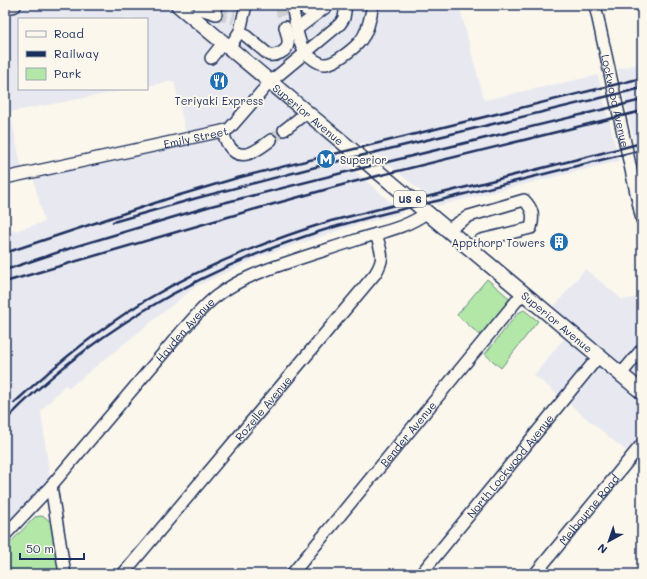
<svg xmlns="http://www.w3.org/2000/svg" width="647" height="579" font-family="Mali,sans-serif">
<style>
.built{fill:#e8e9f0}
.green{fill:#b3e7a8;stroke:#678b83}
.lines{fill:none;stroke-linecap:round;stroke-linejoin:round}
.minor-tunnel{stroke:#cecfd0;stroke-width:11;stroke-dasharray:11 5.5;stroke-linecap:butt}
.minor-casing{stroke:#1b2f5e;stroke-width:14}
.major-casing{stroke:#1b2f5e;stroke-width:17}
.minor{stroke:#fbf7ec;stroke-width:11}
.major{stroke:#fbf7ec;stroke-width:14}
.rail{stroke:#1b2f5e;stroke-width:2.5}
.labels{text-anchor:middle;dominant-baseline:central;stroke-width:4;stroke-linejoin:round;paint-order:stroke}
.shield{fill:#fbf7ec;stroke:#5e6b89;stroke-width:1}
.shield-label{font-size:10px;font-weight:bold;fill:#1b2f5e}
.poi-label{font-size:11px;fill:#1b2f5e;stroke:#fbf7ec}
.street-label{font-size:11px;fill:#1b2f5e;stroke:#fbf7ec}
</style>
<rect width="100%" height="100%" fill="#fbf7ec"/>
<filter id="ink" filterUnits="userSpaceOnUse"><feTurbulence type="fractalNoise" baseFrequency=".025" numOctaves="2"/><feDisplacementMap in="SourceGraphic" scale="8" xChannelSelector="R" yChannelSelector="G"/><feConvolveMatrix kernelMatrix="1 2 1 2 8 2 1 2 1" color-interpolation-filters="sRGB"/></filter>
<g filter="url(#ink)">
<g class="built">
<path d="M5 5H459L484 100 598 75 619 161 438 206 363 143 330 149 403 213 347 228 262 256 195 287 69 388 65 385 41 411 51 486 5 535V381L8 377 5 370V234L44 222 32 172 187 139 174 81 147 86V19H19V89H132L10 112 23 174 5 178Z"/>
<path d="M642 63V166L640 167 618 69Z"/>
<path d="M585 269 623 300 642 296V464L534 375 569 332 548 314Z"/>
</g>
<g class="green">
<path d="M487 279 508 297 509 303 481 336 457 315Z"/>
<path d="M524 310 538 321 501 368 485 354 518 313Z"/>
<path d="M40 516 45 517 53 524 59 574H5V548L35 517Z"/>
</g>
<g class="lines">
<g class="minor-tunnel">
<path d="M218 5 236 9"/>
<path d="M280 5 285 27"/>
<path d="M216 14 234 19"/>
<path d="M271 140 284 130"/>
</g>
<defs>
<g id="minor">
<path d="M217 5H218"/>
<path d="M292 5C295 18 297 42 305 52 309 57 320 65 326 64 336 63 355 48 361 40 369 30 370 17 373 5"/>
<path d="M301 5 306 10C311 11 316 9 320 5"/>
<path id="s1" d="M595 5 642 220"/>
<path d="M200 9 216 14"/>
<path d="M297 29 326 7 325 5"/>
<path d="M240 31 269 55C276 56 287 52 288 44 289 39 286 32 285 27"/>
<path d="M229 48 240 31 246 5"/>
<path d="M211 58 223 43"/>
<path d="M284 130 306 113"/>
<path d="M223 131C224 136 226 142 229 146 241 164 259 149 271 140"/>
<path id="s2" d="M5 178 227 130 230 128 270 82 340 24 344 18 346 5"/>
<path d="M447 230 469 216 524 200C533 209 534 216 531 228L481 240 469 249"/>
<path d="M621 374 642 349"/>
<path d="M51 486 65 574"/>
<path id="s3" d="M5 535 51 486 181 332C193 319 204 305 218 295 239 279 265 270 289 262 312 254 336 247 359 239 382 232 406 228 426 213"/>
<path id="s4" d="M123 574 375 274C386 257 381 252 376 234"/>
<path id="s5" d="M292 574 523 293"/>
<path id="s6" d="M421 574 599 356"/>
<path id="s7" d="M535 574 642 444"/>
</g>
<g id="major">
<path id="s8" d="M178 5 642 392"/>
<path d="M5 7 14 5"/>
</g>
</defs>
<use href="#minor" class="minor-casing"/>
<use href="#major" class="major-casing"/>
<use href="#minor" class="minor"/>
<use href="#major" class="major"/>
<g class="rail">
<path d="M113 222 197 198 331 163 642 88"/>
<path d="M5 253 173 197 237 178 642 78"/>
<path d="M5 270 77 246 211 206 342 173 642 100"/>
<path d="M5 282 245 212 353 182 642 111"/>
<path d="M14 403C55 365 99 329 146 300 204 266 266 241 331 221L642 143"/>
<path d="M5 421C87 336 192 274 303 237 352 220 403 209 453 197 516 181 579 165 642 150"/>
</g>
</g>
</g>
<defs>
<symbol id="restaurant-disc" viewBox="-11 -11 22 22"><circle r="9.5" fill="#1f6fb2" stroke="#fbf7ec"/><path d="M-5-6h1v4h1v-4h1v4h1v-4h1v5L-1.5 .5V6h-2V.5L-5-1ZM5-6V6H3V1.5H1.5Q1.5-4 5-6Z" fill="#fff"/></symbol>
<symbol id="metro-disc" viewBox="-11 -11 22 22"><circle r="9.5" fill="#1f6fb2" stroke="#fbf7ec"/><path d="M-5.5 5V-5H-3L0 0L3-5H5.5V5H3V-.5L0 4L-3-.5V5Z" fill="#fff"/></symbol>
<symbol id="building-disc" viewBox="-11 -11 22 22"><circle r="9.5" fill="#1f6fb2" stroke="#fbf7ec"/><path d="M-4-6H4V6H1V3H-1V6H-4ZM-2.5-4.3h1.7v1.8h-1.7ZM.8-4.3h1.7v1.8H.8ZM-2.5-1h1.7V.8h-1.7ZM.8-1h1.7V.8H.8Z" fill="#fff"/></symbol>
</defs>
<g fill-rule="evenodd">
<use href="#restaurant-disc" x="208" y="70" width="22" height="22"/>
<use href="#metro-disc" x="315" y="148" width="22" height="22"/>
<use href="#building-disc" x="548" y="231" width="22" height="22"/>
</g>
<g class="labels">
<rect class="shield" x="394" y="191" width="32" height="16" rx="3"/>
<g class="shield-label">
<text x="410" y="199">US 6</text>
</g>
<g class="poi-label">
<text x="219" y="100">Teriyaki Express</text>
<text x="340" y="159" text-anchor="start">Superior</text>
<text x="545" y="242" text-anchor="end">Appthorp Towers</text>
</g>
<g class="street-label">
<text stroke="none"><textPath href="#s1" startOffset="98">Lockwood Avenue</textPath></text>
<text stroke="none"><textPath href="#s8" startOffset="170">Superior Avenue</textPath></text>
<text stroke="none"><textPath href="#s2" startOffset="195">Emily Street</textPath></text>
<text stroke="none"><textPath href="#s8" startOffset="494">Superior Avenue</textPath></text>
<text stroke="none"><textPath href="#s3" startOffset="273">Hayden Avenue</textPath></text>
<text stroke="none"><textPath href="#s4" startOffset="217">Rozelle Avenue</textPath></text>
<text stroke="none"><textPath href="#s5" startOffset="182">Bender Avenue</textPath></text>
<text stroke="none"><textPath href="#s6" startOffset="140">North Lockwood Avenue</textPath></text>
<text stroke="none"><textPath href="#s7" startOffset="84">Melbourne Road</textPath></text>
</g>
</g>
<rect width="647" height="579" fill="none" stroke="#fbf7ec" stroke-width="20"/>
<rect x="10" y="10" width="627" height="559" fill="none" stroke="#1b2f5e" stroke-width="1.5" filter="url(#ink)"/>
<rect x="18" y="18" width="130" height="72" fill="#fbf7ec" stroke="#a1a7b3"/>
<rect x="26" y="31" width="20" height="6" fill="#fbf7ec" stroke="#a1a7b3"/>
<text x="54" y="38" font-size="12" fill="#1b2f5e">Road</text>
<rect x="26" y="51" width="20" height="6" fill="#1b2f5e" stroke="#a1a7b3"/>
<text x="54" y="58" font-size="12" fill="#1b2f5e">Railway</text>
<rect x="26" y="68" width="20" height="12" fill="#b3e7a8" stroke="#a1a7b3"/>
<text x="54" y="78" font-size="12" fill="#1b2f5e">Park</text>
<g transform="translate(609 541) rotate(220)" stroke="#fbf7ec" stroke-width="3" paint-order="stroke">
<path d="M0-3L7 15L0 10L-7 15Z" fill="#1b2f5e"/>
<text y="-6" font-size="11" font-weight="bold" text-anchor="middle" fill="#1b2f5e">N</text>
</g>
<path d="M20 553v6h64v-6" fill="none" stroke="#1b2f5e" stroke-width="2"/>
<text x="26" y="553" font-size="12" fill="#1b2f5e" stroke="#fbf7ec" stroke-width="3" paint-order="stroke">50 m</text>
</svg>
